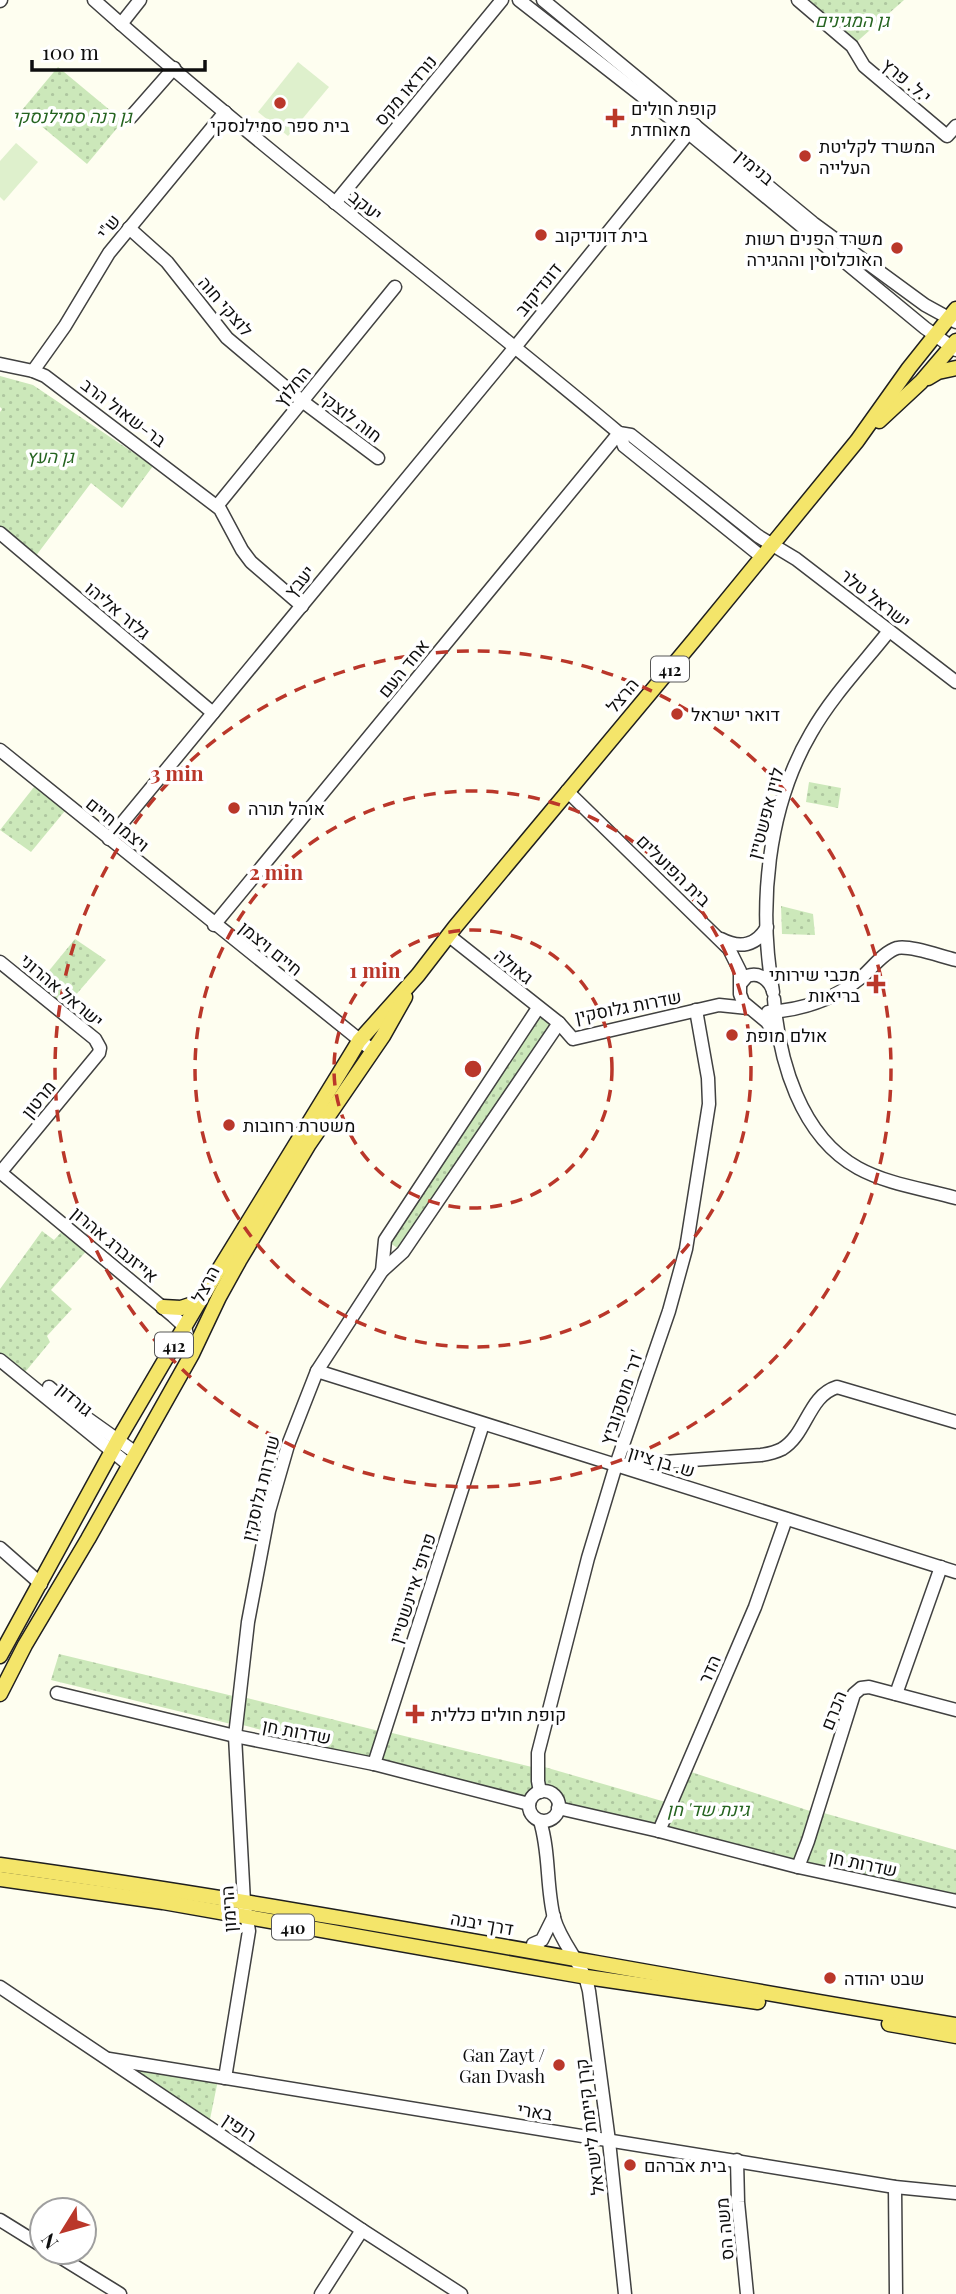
<svg xmlns="http://www.w3.org/2000/svg" width="956" height="2294" font-family="'Playfair Display',Heebo,serif">
<style>
.park{fill:url(#park-dots)}
.pitch{fill:#def0cc}
.lines{fill:none;stroke-linecap:round;stroke-linejoin:round}
.minor-casing{stroke:#414141;stroke-width:15}
.major-casing{stroke:#1f1f1f;stroke-width:17}
.minor{stroke:#fff;stroke-width:12}
.major{stroke:#f4e56a;stroke-width:14}
.ring{fill:none;stroke:#ba372a;stroke-width:3.5;stroke-dasharray:12 9}
.poi-dot{fill:#ba372a;stroke:#fff;stroke-width:2.5}
.labels{text-anchor:middle;dominant-baseline:central;stroke-width:7;stroke-linejoin:round;paint-order:stroke}
.shield{fill:#fff;stroke:#565656;stroke-width:2}
.shield-label{font-size:16px;font-weight:bold;fill:#0e0e0e}
.park-label{font-size:18px;font-style:italic;fill:#256420;stroke:#fff}
.street-label{font-size:18px;fill:#0e0e0e;stroke:#fff}
.poi-label{font-size:18px;fill:#0e0e0e;stroke:#fff;text-anchor:start}
.centre{fill:#ba372a;stroke:#fff;stroke-width:3.5}
.ring-label{font-size:21px;text-anchor:middle;font-weight:bold;fill:#ba372a;stroke:#fff;stroke-width:7;stroke-linejoin:round;paint-order:stroke}
</style>
<defs>
<pattern id="park-dots" width="8" height="8" patternUnits="userSpaceOnUse" patternTransform="scale(1.75)"><rect width="8" height="8" fill="#cce8ba"/><path d="M2 2h.1M6 6h.1" fill="none" stroke="#aec69f" stroke-width="1.8" stroke-linecap="round"/></pattern>
</defs>
<rect width="100%" height="100%" fill="#fefef0"/>
<g class="park">
<path d="M799 0H904L852 46Z"/>
<path d="M58 67 123 121 87 164 22 110Z"/>
<path d="M0 376 33 385 153 466 122 508 91 483 35 557 0 527V412L2 409 0 407Z"/>
<path d="M38 782 69 806 31 852 0 830Z"/>
<path d="M809 782 841 788 838 808 806 802Z"/>
<path d="M781 906 813 914 815 935 782 934Z"/>
<path d="M75 939 106 960 61 1012 34 989Z"/>
<path d="M540 1011 556 1022 402 1251 387 1241Z"/>
<path d="M67 1226 91 1246 51 1290 72 1309 47 1336 50 1342 21 1377 0 1360V1289L42 1231 54 1240Z"/>
<path d="M59 1654 233 1696 231 1724 51 1680Z"/>
<path d="M243 1697 379 1731 371 1759 239 1724Z"/>
<path d="M388 1732 532 1767 534 1788 524 1797 379 1762Z"/>
<path d="M541 1766 669 1803 659 1827 564 1808C559 1796 555 1791 542 1788Z"/>
<path d="M688 1771 813 1812 797 1864 662 1827Z"/>
<path d="M820 1812 956 1850V1899L802 1865Z"/>
<path d="M121 2064 218 2080 209 2124Z"/>
</g>
<g class="pitch">
<path d="M298 62 329 87 288 136 258 112Z"/>
<path d="M16 143 38 162 4 201 0 197V161Z"/>
</g>
<g class="lines">
<defs>
<g id="minor">
<path d="M94 0C263 151 445 287 619 433L631 435 758 536 796 559 956 682"/>
<path d="M519 0 674 121 925 328 956 350"/>
<path d="M543 0 813 223 925 305 956 322"/>
<path d="M798 0 852 46 864 66 947 136 956 126"/>
<path d="M0 1 1 0"/>
<path d="M121 24 140 0"/>
<path d="M130 118 174 68"/>
<path d="M335 203 502 0"/>
<path d="M129 228 167 262 227 338 302 401 378 458"/>
<path d="M0 364 33 371 45 376 220 509 242 550 251 562 302 606"/>
<path d="M33 371 65 326 109 253 225 112"/>
<path d="M619 433 624 446 762 557"/>
<path d="M217 506 395 287"/>
<path d="M0 533 213 713"/>
<path d="M0 750 372 1050"/>
<path d="M567 791 729 949 740 971V994L743 1002 767 1022 779 1041"/>
<path d="M109 839 516 346 695 125"/>
<path d="M214 925 619 433"/>
<path d="M448 935 559 1023 573 1039 719 1005 748 1008"/>
<path d="M721 939C740 949 756 946 767 927"/>
<path d="M0 962 95 1039 100 1048 99 1053 0 1173"/>
<path d="M741 983 747 976C758 972 767 978 772 988"/>
<path d="M773 992C758 907 767 808 811 733 832 696 863 664 889 631"/>
<path d="M774 999C779 1060 800 1136 858 1168 887 1184 924 1189 956 1198"/>
<path d="M768 1012C805 1010 835 999 863 976 873 967 884 952 897 948 911 945 942 957 956 960"/>
<path d="M0 1172 173 1316 185 1327 192 1354"/>
<path d="M382 1271 385 1240 538 1008"/>
<path d="M0 1360 129 1465"/>
<path d="M317 1371 956 1572"/>
<path d="M49 1387 77 1411 136 1453"/>
<path d="M623 1465 761 1455C768 1454 776 1452 782 1449 807 1434 808 1396 837 1387L956 1422"/>
<path d="M0 1548 41 1584"/>
<path d="M57 1693 235 1736 374 1764 529 1804"/>
<path d="M896 1694 941 1567"/>
<path d="M374 1764 483 1424"/>
<circle cx="544" cy="1806" r="15"/>
<path d="M540 1792 538 1781V1753L588 1558 616 1465 669 1311 686 1249 709 1104 708 1078 696 1010"/>
<path d="M558 1808 659 1831 798 1867 956 1901"/>
<path d="M540 1821C550 1853 546 1886 554 1918 562 1946 584 1964 589 1991L609 2141 625 2294"/>
<path d="M659 1831 755 1607 786 1519"/>
<path d="M798 1867 808 1841 854 1694 861 1688 869 1687 956 1710"/>
<path d="M542 1953 533 1944 542 1940 554 1916"/>
<path d="M0 1987 362 2230 461 2294"/>
<path d="M109 2059 895 2187 956 2193"/>
<path d="M225 2078 249 1931 244 1902 235 1736 248 1622 269 1511 288 1445 317 1371 382 1271 403 1252 559 1023"/>
<path d="M737 2160 738 2202 747 2294"/>
<path d="M895 2187 896 2294"/>
<path d="M0 2220 42 2246"/>
<path d="M52 2252 120 2294"/>
<path d="M321 2294 362 2230"/>
</g>
<g id="major">
<path d="M928 378 938 372 956 368"/>
<path d="M879 421 921 382 956 341"/>
<path d="M163 1307 181 1308 199 1302"/>
<path d="M0 1656 118 1440 199 1302 350 1056 359 1041 418 975 455 927 695 639 857 441 909 368 956 309"/>
<path d="M0 1694 25 1645 88 1539 192 1354 219 1297 239 1261 309 1144 383 1036 405 997"/>
<path d="M0 1865C320 1909 637 1973 956 2025"/>
<path d="M0 1879 163 1902 587 1977 758 2002"/>
<path d="M889 2024 956 2036"/>
</g>
</defs>
<use href="#minor" class="minor-casing"/>
<use href="#major" class="major-casing"/>
<use href="#minor" class="minor"/>
<use href="#major" class="major"/>
</g>
<g class="ring">
<circle cx="473" cy="1069" r="139"/>
<circle cx="473" cy="1069" r="278"/>
<circle cx="473" cy="1069" r="418"/>
</g>
<g class="poi-dot">
<circle cx="280" cy="103" r="7"/>
<path d="M611.5 107.5h7v7h7v7h-7v7h-7v-7h-7v-7h7z"/>
<circle cx="805" cy="156" r="7"/>
<circle cx="541" cy="235" r="7"/>
<circle cx="897" cy="248" r="7"/>
<circle cx="677" cy="714" r="7"/>
<circle cx="234" cy="808" r="7"/>
<path d="M872.5 973.5h7v7h7v7h-7v7h-7v-7h-7v-7h7z"/>
<circle cx="732" cy="1035" r="7"/>
<circle cx="229" cy="1125" r="7"/>
<path d="M411.5 1703.5h7v7h7v7h-7v7h-7v-7h-7v-7h7z"/>
<circle cx="830" cy="1978" r="7"/>
<circle cx="559" cy="2065" r="7"/>
<circle cx="630" cy="2165" r="7"/>
</g>
<g class="labels">
<g class="shield">
<rect x="651" y="656.5" width="38" height="25" rx="5"/>
<rect x="155" y="1332.5" width="38" height="25" rx="5"/>
<rect x="272" y="1914.5" width="42" height="25" rx="5"/>
</g>
<g class="shield-label">
<text x="670" y="669">412</text>
<text x="174" y="1345">412</text>
<text x="293" y="1927">410</text>
</g>
<g class="park-label">
<text x="852" y="20">גן המגינים</text>
<text x="72" y="116">גן רנה סמילנסקי</text>
<text x="50" y="456">גן העץ</text>
<text x="708" y="1809">גינת שד' חן</text>
</g>
<g class="street-label">
<text transform="translate(907 80) rotate(40)">י.ל. פרץ</text>
<text transform="translate(405 90) rotate(-50)">נורדאו מקס</text>
<text transform="translate(755 167) rotate(40)">בנימין</text>
<text transform="translate(366 205) rotate(39)">יעקב</text>
<text transform="translate(108 226) rotate(-52)">ש"י</text>
<text transform="translate(538 289) rotate(-51)">דונדיקוב</text>
<text transform="translate(226 306) rotate(49)">לוצקי חוה</text>
<text transform="translate(292 386) rotate(-51)">החלוץ</text>
<text transform="translate(124 412) rotate(37)">בר-שאול הרב</text>
<text transform="translate(351 416) rotate(37)">חוה לוצקי</text>
<text transform="translate(299 581) rotate(-50)">יעבץ</text>
<text transform="translate(876 598) rotate(38)">ישראל טלר</text>
<text transform="translate(118 610) rotate(40)">גלזר אליהו</text>
<text transform="translate(403 668) rotate(-51)">אחד העם</text>
<text transform="translate(622 695) rotate(-50)">הרצל</text>
<text transform="translate(765 813) rotate(-75)">לוין אפשטיין</text>
<text transform="translate(118 824) rotate(39)">ויצמן חיים</text>
<text transform="translate(674 870) rotate(44)">בית הפועלים</text>
<text transform="translate(271 948) rotate(39)">חיים ויצמן</text>
<text transform="translate(514 966) rotate(39)">גאולה</text>
<text transform="translate(62 990) rotate(40)">ישראל אהרוני</text>
<text transform="translate(628 1006) rotate(-11)">שדרות גלוסקין</text>
<text transform="translate(38 1099) rotate(-51)">מרטון</text>
<text transform="translate(115 1244) rotate(40)">אייזנברג אהרון</text>
<text transform="translate(205 1284) rotate(-63)">הרצל</text>
<text transform="translate(621 1397) rotate(-71)">דר' מוסקוביץ'</text>
<text transform="translate(75 1399) rotate(40)">גורדון</text>
<text transform="translate(662 1461) rotate(17)">ש. בן ציון</text>
<text transform="translate(260 1488) rotate(-76)">שדרות גלוסקין</text>
<text transform="translate(412 1588) rotate(-72)">פרופ׳ איינשטיין</text>
<text transform="translate(709 1669) rotate(-66)">הדר</text>
<text transform="translate(833 1710) rotate(-68)">הכרם</text>
<text transform="translate(297 1731) rotate(11)">שדרות חן</text>
<text transform="translate(863 1863) rotate(12)">שדרות חן</text>
<text transform="translate(228 1909) rotate(-94)">הרימון</text>
<text transform="translate(482 1923) rotate(10)">דרך יבנה</text>
<text transform="translate(535 2111) rotate(9)">בארי</text>
<text transform="translate(240 2127) rotate(34)">רופין</text>
<text transform="translate(589 2127) rotate(-97)">קרן קיימת לישראל</text>
<text transform="translate(724 2229) rotate(-95)">משה הס</text>
</g>
<g class="poi-label">
<text x="631" y="108">קופת חולים<tspan x="631" dy="21">מאוחדת</tspan></text>
<text x="280" y="125" text-anchor="middle">בית ספר סמילנסקי</text>
<text x="819" y="146">המשרד לקליטת<tspan x="819" dy="21">העלייה</tspan></text>
<text x="555" y="235">בית דונדיקוב</text>
<text x="883" y="238" text-anchor="end">משרד הפנים רשות<tspan x="883" dy="21">האוכלוסין וההגירה</tspan></text>
<text x="691" y="714">דואר ישראל</text>
<text x="248" y="808">אוהל תורה</text>
<text x="860" y="974" text-anchor="end">מכבי שירותי<tspan x="860" dy="21">בריאות</tspan></text>
<text x="746" y="1035">אולם מופת</text>
<text x="243" y="1125">משטרת רחובות</text>
<text x="431" y="1714">קופת חולים כללית</text>
<text x="844" y="1978">שבט יהודה</text>
<text x="545" y="2055" text-anchor="end">Gan Zayt /<tspan x="545" dy="21">Gan Dvash</tspan></text>
<text x="644" y="2165">בית אברהם</text>
</g>
</g>
<circle cx="473" cy="1069" r="10" class="centre"/>
<g class="ring-label">
<text x="177" y="781">3 min</text>
<text x="276" y="880">2 min</text>
<text x="375" y="978">1 min</text>
</g>
<g transform="translate(63 2231) rotate(233)"><circle r="33" fill="#ffffff" stroke="#9f9f9f" stroke-width="2"/>
<path d="M0-5L12 26L0 18L-12 26Z" fill="#ba372a"/>
<text y="-10" font-size="19" font-weight="bold" text-anchor="middle" fill="#0e0e0e">N</text>
</g>
<path d="M32 60v10h173v-10" fill="none" stroke="#0e0e0e" stroke-width="3.5"/>
<text x="42" y="60" font-size="21" fill="#0e0e0e" stroke="#ffffff" stroke-width="5" paint-order="stroke">100 m</text>
</svg>
